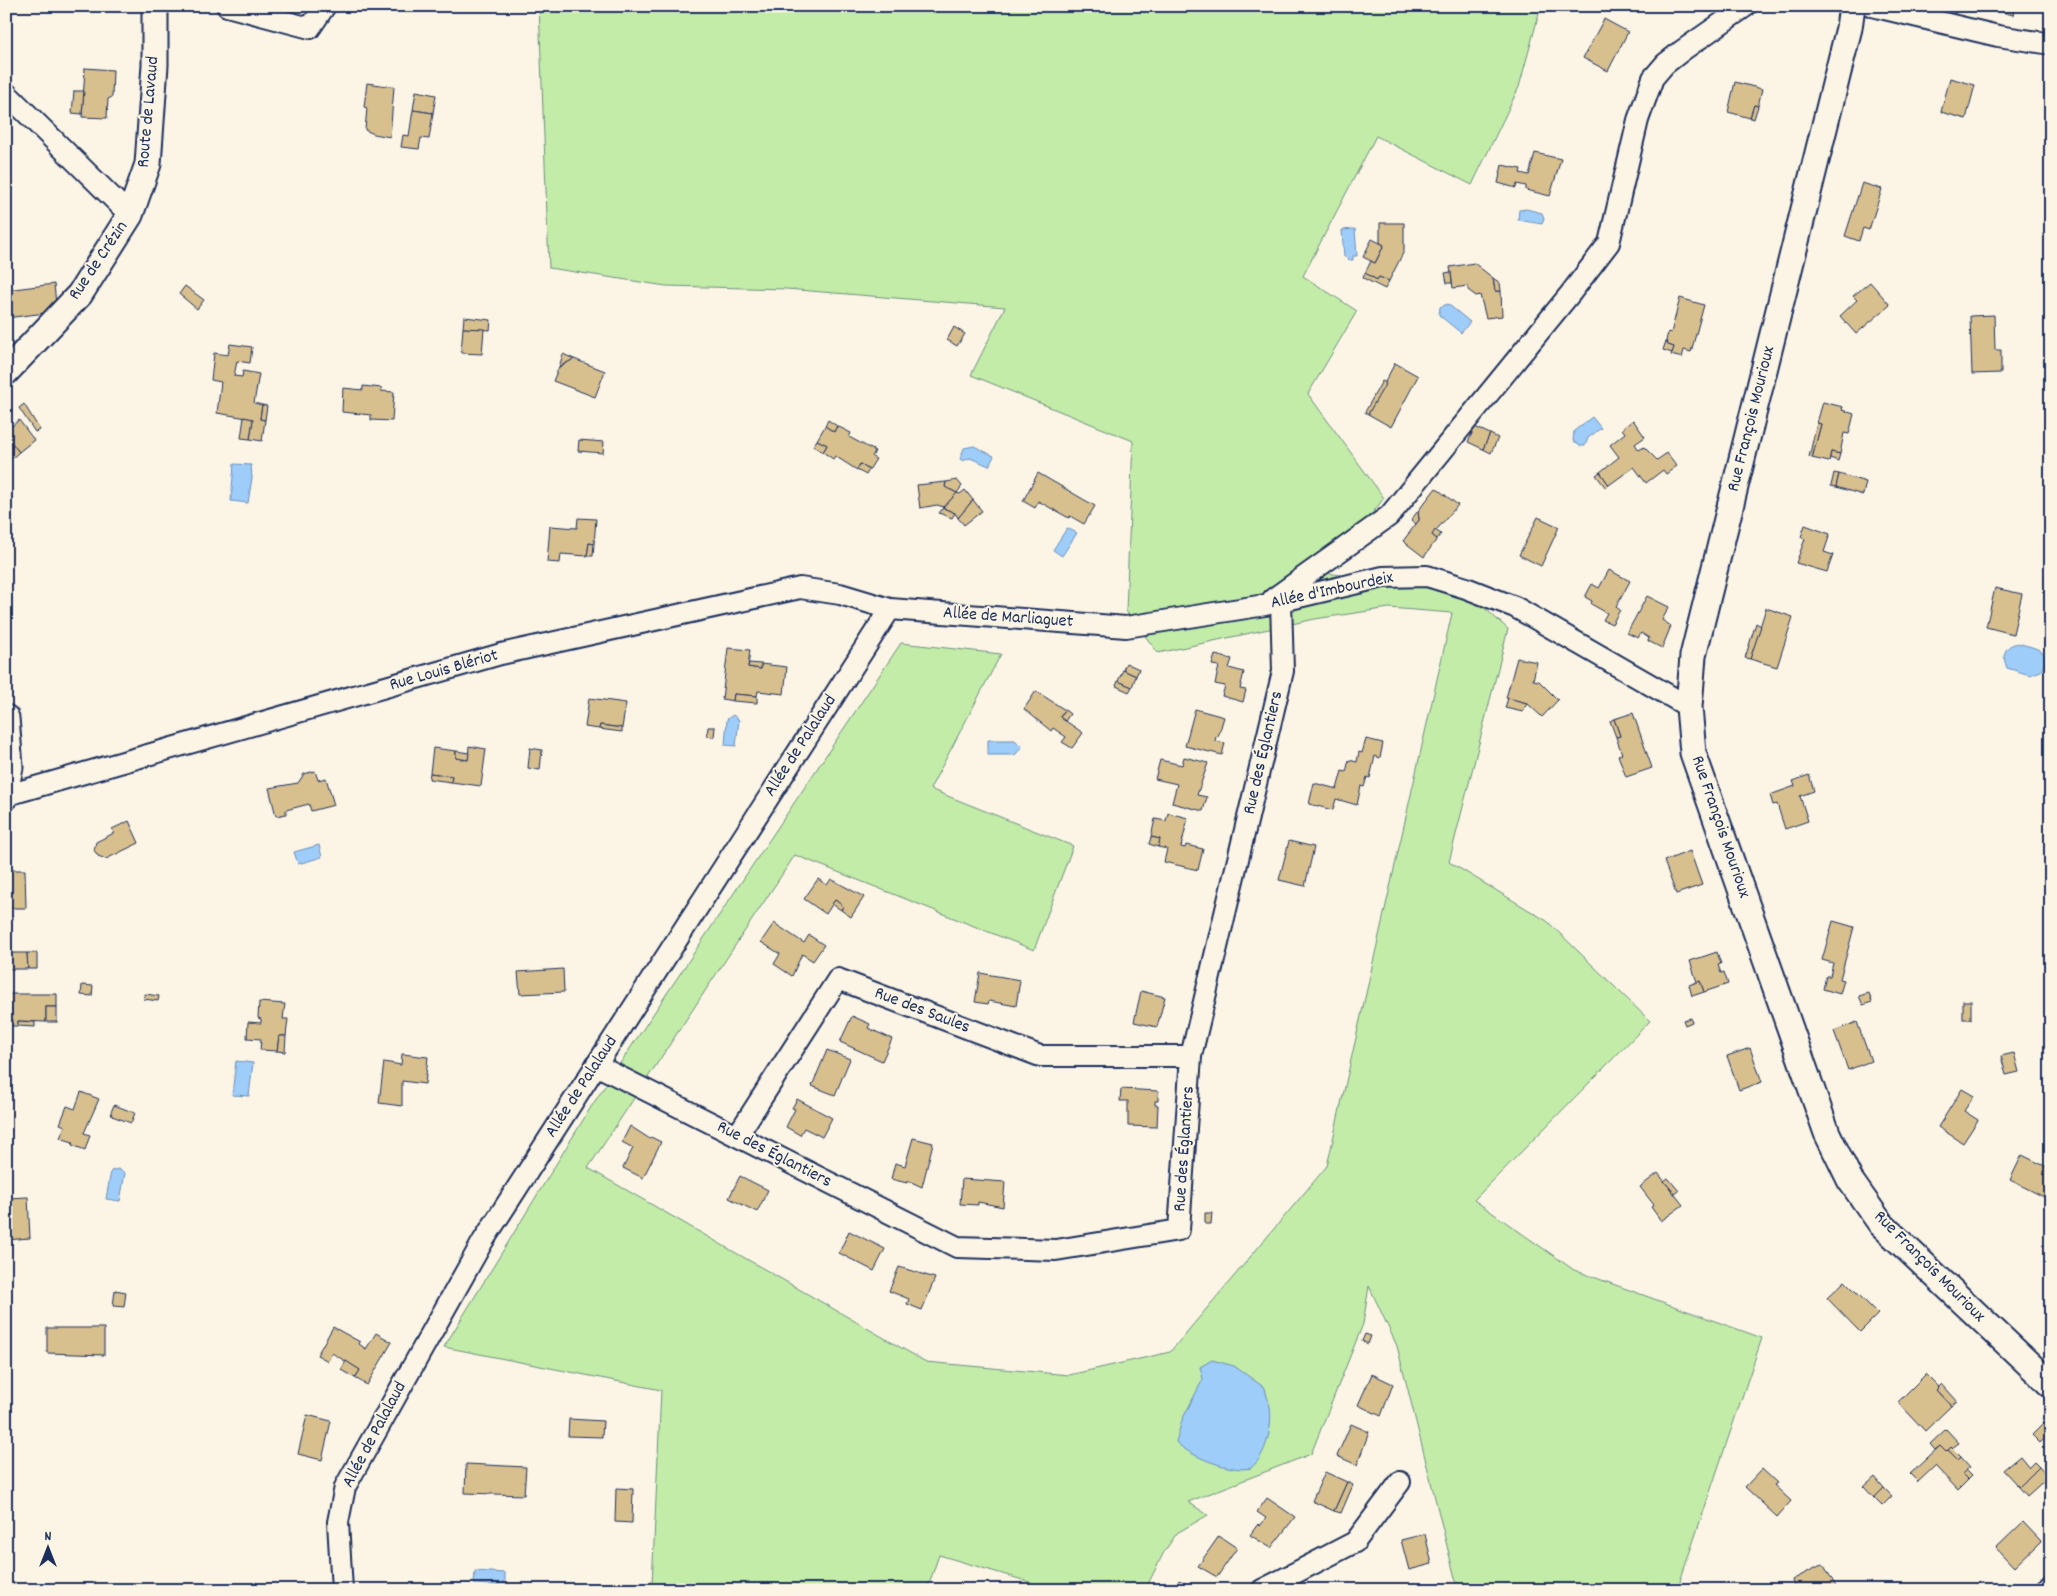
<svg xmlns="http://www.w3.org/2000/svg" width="2057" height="1596" font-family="Dekko,sans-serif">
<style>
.green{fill:#c2eca7;stroke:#6e8e82}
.water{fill:#9ecdfa;stroke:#6a8ebc}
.building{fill:#d8bf8e;stroke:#1b2f5e}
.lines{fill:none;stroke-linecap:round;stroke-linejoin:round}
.minor-casing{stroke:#1b2f5e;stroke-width:24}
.tertiary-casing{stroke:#1b2f5e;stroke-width:29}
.minor{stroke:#fcf5e5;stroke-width:20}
.tertiary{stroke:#fcf5e5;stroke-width:25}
.labels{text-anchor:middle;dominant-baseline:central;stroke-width:4;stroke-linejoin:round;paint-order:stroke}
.street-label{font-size:18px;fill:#1b2f5e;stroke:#fcf5e5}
</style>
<rect width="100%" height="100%" fill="#fcf5e5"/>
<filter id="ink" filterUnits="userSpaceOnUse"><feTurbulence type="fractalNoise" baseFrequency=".02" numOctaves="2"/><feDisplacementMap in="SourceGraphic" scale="10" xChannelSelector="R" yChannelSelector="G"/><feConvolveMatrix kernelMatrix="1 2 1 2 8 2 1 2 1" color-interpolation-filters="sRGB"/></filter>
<g filter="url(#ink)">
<path class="green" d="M539 6H1541L1519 87 1472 185 1376 136 1303 276 1357 311 1308 394 1384 498 1327 573 1428 588 1480 604 1508 629 1449 862 1547 921 1650 1021 1474 1200 1574 1270 1762 1338 1679 1584 1680 1590H1458L1397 1346 1369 1286 1363 1324 1311 1454 1188 1502 1208 1515 1177 1533 1164 1552 1145 1590H1056L939 1555 927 1590H599L652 1585 661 1390 444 1347 591 1107 901 643 1001 654 930 789 1073 846 1034 950 795 855 588 1168 926 1362 1069 1375 1170 1352 1327 1166 1452 613 1389 608 1315 619 1158 653 1126 611 1133 441 971 375 1005 307 786 289 666 286 549 268Z"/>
<g class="water">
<path d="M1526 209 1542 213 1544 218 1542 224 1518 220 1519 210Z"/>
<path d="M1355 229 1357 256H1353V260H1348V257H1344L1342 230Z"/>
<path d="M1448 304 1470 322 1461 333 1439 315 1440 307Z"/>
<path d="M1592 417 1601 428 1588 438 1585 446H1580L1573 441 1574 431Z"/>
<path d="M974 446 994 456 989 466 970 458 963 461 960 459 964 448Z"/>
<path d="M234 464 251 465 252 478 248 503 231 501Z"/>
<path d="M1067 528 1077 533 1062 556 1053 550Z"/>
<path d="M2018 643C2032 648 2054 648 2041 671L2030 675 2007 668C2002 656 2003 646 2018 643Z"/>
<path d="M733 715 739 720 736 746 725 745 727 719Z"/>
<path d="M988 740H1015L1022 747 1015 755H988Z"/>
<path d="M319 845 322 857 298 864 294 852Z"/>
<path d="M236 1061 253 1063 249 1096 232 1095Z"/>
<path d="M118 1169 125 1173 120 1201 106 1199 111 1171Z"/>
<path d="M1212 1360 1234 1366 1265 1388C1266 1395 1269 1401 1270 1407 1273 1426 1266 1456 1251 1468 1232 1473 1189 1456 1176 1442L1182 1420 1203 1379 1200 1367Z"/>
<path d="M475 1571 505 1573V1586L474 1584Z"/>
</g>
<g class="building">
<path d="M1913 6H1957L1955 14 1932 12Z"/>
<path d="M1979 6H2015L2014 11 1996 7 1995 10Z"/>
<path d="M1996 7 2014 11 2013 15 1995 10Z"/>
<path d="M1604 19 1628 32 1608 71 1583 58Z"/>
<path d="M85 68 113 70 112 97 108 99 107 118 82 117Z"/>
<path d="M1950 78 1975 85 1966 119 1941 112Z"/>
<path d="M1735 82 1762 89 1758 106 1754 105 1750 118 1728 112Z"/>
<path d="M367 83 394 87 390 137 374 134 365 130 367 108 364 107Z"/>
<path d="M74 91H84L82 114 72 113Z"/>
<path d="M416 91 436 95 433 113 413 110Z"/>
<path d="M1754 105 1758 106 1754 119 1750 118Z"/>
<path d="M413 110 433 113 429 139 421 138 419 149 401 147 403 135 409 136Z"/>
<path d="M1535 153 1561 159 1550 196 1526 190V186L1517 184 1516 188 1498 183 1502 165 1521 169 1520 173 1529 175Z"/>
<path d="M1862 183 1882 189 1869 230 1863 228 1859 241 1845 236Z"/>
<path d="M1380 223H1404V251L1389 281 1379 277 1377 280 1365 273 1371 261 1375 263 1384 245 1380 243Z"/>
<path d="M1372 239 1384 245 1375 263 1363 257Z"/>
<path d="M1474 263 1493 278 1495 291H1501L1502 316 1486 318 1480 295 1476 296 1468 290V286L1453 288 1450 267Z"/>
<path d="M1451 272 1452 283H1447L1445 273Z"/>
<path d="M1365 273 1377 280 1379 277 1389 281 1385 289 1363 278Z"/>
<path d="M1493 278 1500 283 1501 291H1495Z"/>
<path d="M1870 282 1890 305 1856 334 1840 316 1857 300 1853 296Z"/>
<path d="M54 284 56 304 53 312 6 318V290Z"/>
<path d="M185 286 204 300 197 309 179 294Z"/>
<path d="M1680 298 1704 305 1691 352 1684 350 1682 358 1671 355 1674 347 1668 345 1666 341 1668 332 1671 333Z"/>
<path d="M1994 315 1995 350H2001V373L1972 374 1970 316Z"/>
<path d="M464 317 491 320 490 330 463 328Z"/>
<path d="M954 327 965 334 957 346 947 340Z"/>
<path d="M463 328 484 329 482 354 461 353Z"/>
<path d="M1666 341 1668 345 1674 347 1672 353 1663 350Z"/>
<path d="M230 344 252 347 250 363 237 361 234 376 242 377 243 371 259 374 254 403 262 405 260 419 265 420 262 441 250 439 253 419 217 413 221 382 211 380 214 353 228 355Z"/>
<path d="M563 354 574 359 559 367Z"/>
<path d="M574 359 605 371 595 397 553 381 559 367Z"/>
<path d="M1395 363 1418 376 1391 427 1368 414Z"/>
<path d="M1382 381 1386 383 1368 414 1365 412Z"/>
<path d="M363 386 382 388 381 391 394 392 392 421 371 420V415L342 412 343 388 363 390Z"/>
<path d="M1823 402 1843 407 1842 410 1854 414 1849 434 1844 433 1840 454 1831 452 1829 462 1812 458 1821 424 1817 423Z"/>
<path d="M24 404 40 430 35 432 19 408Z"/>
<path d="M262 405 267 406 265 420 260 419Z"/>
<path d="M244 417 253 419 250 439 241 438Z"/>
<path d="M6 420 12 426 19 420 34 440 19 452 6 436Z"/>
<path d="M828 420 837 426 834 432 825 426Z"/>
<path d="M1633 420 1645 437 1635 444 1639 450 1644 447 1657 460 1667 453 1677 466 1666 474 1663 470 1646 483 1634 467 1609 485 1600 472 1619 457 1610 445 1625 433 1622 429Z"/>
<path d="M1817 423 1821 424 1812 458 1809 457Z"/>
<path d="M825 426 834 432 837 426 851 433 849 437 875 451 872 457 876 459 869 470 860 464 857 470 835 456 833 459 823 452 827 445 817 440Z"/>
<path d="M1475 427 1490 434 1483 449 1468 442Z"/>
<path d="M1490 434 1498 438 1491 453 1483 449Z"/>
<path d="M6 436 19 452 8 462 6 460Z"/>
<path d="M579 440 604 442 603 453 578 451Z"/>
<path d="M817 440 827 445 823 452 813 446Z"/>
<path d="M1831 452 1840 454 1838 461 1830 458Z"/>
<path d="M860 464 869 470 866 475 857 470Z"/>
<path d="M1600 472 1609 485 1606 488 1596 475Z"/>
<path d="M1038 473 1095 506 1084 524 1070 516 1069 518 1038 501 1035 508 1023 501Z"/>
<path d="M1834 473 1839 474 1836 487 1831 486Z"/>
<path d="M1839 474 1866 482 1863 495 1836 487Z"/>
<path d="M957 480 962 486 957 493 945 487 946 482Z"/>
<path d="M946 482 945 487 957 493 944 507 937 505 920 508 917 485Z"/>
<path d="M1436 488 1458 505 1432 535 1437 539 1424 557 1403 541 1419 520 1418 511Z"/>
<path d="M965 490 973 500 958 518 955 513 943 508 957 493 960 494Z"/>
<path d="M973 500 982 511 964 525 958 518Z"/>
<path d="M943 508 955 513 952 518 939 513Z"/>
<path d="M1418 511 1419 520 1416 524 1411 520Z"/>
<path d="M1538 517 1559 527 1541 566 1519 555Z"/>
<path d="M578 518 596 519 594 544 589 543 587 556 561 554 560 563 547 562 550 526 577 528Z"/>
<path d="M1805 525 1830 534 1824 552 1833 555 1827 572 1796 563 1805 539 1801 537Z"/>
<path d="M1435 530 1441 534 1437 539 1432 535Z"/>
<path d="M589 543 594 544 593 556H587Z"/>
<path d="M1609 570 1630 581 1616 607 1620 610 1612 624 1603 620 1607 613 1591 604 1592 601 1585 597 1592 584 1599 588Z"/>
<path d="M1995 588 2022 594 2013 634 1986 627Z"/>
<path d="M1647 596 1669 607 1662 620 1671 626 1662 648 1648 641 1649 638 1641 633 1638 638 1627 633Z"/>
<path d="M1766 608 1793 617 1777 667 1750 659Z"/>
<path d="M1756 623 1761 626 1750 659 1745 658Z"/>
<path d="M728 648 750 650 748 667 761 669V664L787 667 784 694 758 691 757 696 734 694 733 701 722 699Z"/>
<path d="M1215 655 1232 659 1229 668 1244 672 1240 689 1246 690 1243 702 1222 696 1225 686 1215 684 1219 666 1212 665Z"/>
<path d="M1517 658 1537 662 1533 680 1539 681 1558 700 1542 717 1527 703 1506 698Z"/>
<path d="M749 663 761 664V669L748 667Z"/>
<path d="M1126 663 1139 669 1136 676 1123 670Z"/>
<path d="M1123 670 1136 676 1132 687 1118 681Z"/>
<path d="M1118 681 1132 687 1129 692 1116 686Z"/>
<path d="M1036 691 1065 710 1060 717 1083 733 1072 748 1062 742 1066 737 1053 728 1051 731 1024 709Z"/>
<path d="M734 694 757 696V703L733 701Z"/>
<path d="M589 698 626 703 622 728 600 725 599 729 585 727Z"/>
<path d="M1508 698 1527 703 1523 712 1505 708Z"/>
<path d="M1195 709 1224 717 1218 737 1216 736 1215 741 1225 743 1222 755 1185 746Z"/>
<path d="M1065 710 1070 714 1065 721 1060 717Z"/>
<path d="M1633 713 1652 768 1626 777 1618 755 1622 754 1616 737 1620 736 1614 719Z"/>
<path d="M1614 719 1620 736 1616 737 1610 721Z"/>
<path d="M600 725 622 728V732L599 729Z"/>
<path d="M708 727H715L714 737 707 736Z"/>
<path d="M1366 739 1383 743 1380 758 1375 756 1370 778 1367 777 1364 787 1361 786 1357 805 1336 799 1333 810 1309 804 1314 783 1337 789 1342 771 1346 772 1349 760 1357 762 1359 752 1362 753Z"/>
<path d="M469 746 486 749 481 786 451 782 452 776 430 773 433 748 456 751V758L468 760Z"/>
<path d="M530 748 542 750 540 770 528 768Z"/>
<path d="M456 751 469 753 468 760 456 758Z"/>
<path d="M1184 757 1208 763 1197 795 1207 797 1203 811 1172 803 1177 784 1155 779 1160 760 1182 765Z"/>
<path d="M315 771 318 780 326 778 334 805 311 811 309 804 286 810V814L276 816 269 788 298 783 304 774Z"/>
<path d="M430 773 452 776 451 782 429 779Z"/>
<path d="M1809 775 1814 791 1800 796 1808 821 1785 829 1777 804 1773 805 1770 795 1795 786 1793 781Z"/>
<path d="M1168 813 1188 818 1181 847 1185 848 1186 845 1203 849 1198 870 1164 862 1167 849 1158 847 1160 839 1151 837 1155 819 1166 821Z"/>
<path d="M129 821 139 843 106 859 98 856 94 850 96 842 114 833 112 829Z"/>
<path d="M1151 837 1160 839 1158 847 1149 844Z"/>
<path d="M1289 841 1314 847 1305 886 1279 880Z"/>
<path d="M1690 851 1702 885 1676 894 1664 861Z"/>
<path d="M6 870H25L26 908H6Z"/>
<path d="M818 879 827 885 831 879 864 897 851 917 841 910 843 906 835 900 826 914 804 899Z"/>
<path d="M835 900 843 906 841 910 832 904Z"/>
<path d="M1833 921 1854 927 1840 979 1844 980 1840 994 1823 989 1826 976H1830L1833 963 1822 960Z"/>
<path d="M774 923 804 943 809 935 824 945 813 961 802 954 792 976 774 964 780 954 761 942Z"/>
<path d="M1717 952 1721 964 1718 965 1721 973 1724 972 1728 984 1704 992 1700 981 1697 982 1690 961Z"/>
<path d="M6 953H27L28 969H6Z"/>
<path d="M27 953H37V969H28Z"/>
<path d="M563 969 564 992 520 994 518 972Z"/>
<path d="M980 973 1020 980 1016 1006 989 1001 988 1004 975 1002Z"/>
<path d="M1700 981 1704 992 1692 996 1689 985Z"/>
<path d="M82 985 93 986 92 996 81 995Z"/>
<path d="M1141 991 1165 997 1157 1027 1134 1022Z"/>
<path d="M1869 993 1872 1002 1863 1005 1859 996Z"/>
<path d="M8 994H57V1007H46V1022L18 1021V1026H8Z"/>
<path d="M145 994 159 996 158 1001 144 999Z"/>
<rect x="1963" y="1001" width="8" height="18"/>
<path d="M259 1002 285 1004 283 1019H288L286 1036H279L277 1051 260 1050 261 1039 247 1038 248 1022 261 1023V1019L258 1018Z"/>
<rect x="46" y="1007" width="11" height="15"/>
<path d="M852 1016 870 1024 868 1028 892 1039 882 1061 840 1042Z"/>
<path d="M1691 1018 1692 1022 1685 1025 1683 1020Z"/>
<path d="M18 1021 35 1022V1027L18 1026Z"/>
<path d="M1857 1022 1871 1061 1848 1070 1834 1031Z"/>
<path d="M279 1036H286L285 1052 277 1051Z"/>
<path d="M1750 1048 1762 1082 1739 1090 1727 1056Z"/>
<path d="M827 1050 850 1059 835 1095 812 1086Z"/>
<path d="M2014 1053 2019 1072 2006 1075 2001 1056Z"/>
<path d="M402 1054 428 1057 425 1084 402 1081V1106L379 1103 384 1062 401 1065Z"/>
<path d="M1121 1089 1158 1091V1101H1155V1105H1158L1157 1127 1128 1126V1101H1120Z"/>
<path d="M1962 1089 1974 1096 1964 1111 1978 1120 1963 1143 1938 1127Z"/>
<path d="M81 1092 99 1099 84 1133 90 1135 85 1150 72 1145 73 1142 60 1138 65 1126 60 1124 67 1106 75 1109Z"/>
<path d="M797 1099 832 1118 822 1137 804 1128 800 1135 786 1127 795 1109 792 1108Z"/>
<path d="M114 1105 135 1113 131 1123 112 1116 111 1112Z"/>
<path d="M630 1126 650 1139 651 1137 661 1142 643 1178 623 1168 633 1148 622 1142Z"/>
<path d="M913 1138 933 1143 922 1187 907 1180V1183L891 1179 895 1163 905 1166Z"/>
<path d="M2022 1155 2051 1169V1184L2044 1197 2010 1180Z"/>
<path d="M1658 1173 1683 1205 1661 1221 1651 1207 1654 1205 1640 1187Z"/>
<path d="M740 1176 768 1190 757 1212 729 1198Z"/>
<path d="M1668 1178 1679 1191 1675 1194 1664 1181Z"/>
<path d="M962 1179 1005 1182 1003 1207 978 1202V1205L960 1204Z"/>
<path d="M28 1197 30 1238 6 1240V1198Z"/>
<path d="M1205 1213H1212L1211 1224H1205Z"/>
<path d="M849 1231 885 1249 874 1271 839 1253Z"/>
<path d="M899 1267 935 1278 922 1310 907 1304 909 1299 889 1291Z"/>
<path d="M1845 1281 1878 1314 1860 1332 1827 1298Z"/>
<path d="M115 1290 126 1292 124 1307 113 1306Z"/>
<path d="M333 1327 360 1342 359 1344 366 1349 376 1333 392 1342 367 1385 355 1378 360 1370 332 1353 328 1361 317 1355Z"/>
<path d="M47 1328H104V1355L47 1353Z"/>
<path d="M1365 1334 1371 1336 1368 1344 1362 1341Z"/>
<path d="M346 1361 360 1370 355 1378 341 1370Z"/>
<path d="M1372 1374 1393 1384 1381 1416 1358 1405Z"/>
<path d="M1926 1374 1939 1387 1936 1390 1951 1406 1925 1431 1898 1402Z"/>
<path d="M1942 1384 1957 1401 1951 1406 1936 1390Z"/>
<path d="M307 1415 331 1421 322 1460 298 1454Z"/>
<path d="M569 1419 603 1421 602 1437 568 1436Z"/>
<path d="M2044 1423 2051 1432 2040 1443 2032 1435Z"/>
<path d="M1351 1424 1369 1432 1357 1465 1337 1456Z"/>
<path d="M1946 1429 1959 1443 1946 1452 1940 1446 1935 1450 1930 1444Z"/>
<path d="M1940 1446 1946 1452 1948 1450 1958 1460 1961 1457 1970 1467 1962 1474 1968 1480 1958 1490 1935 1466 1918 1482 1910 1474Z"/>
<path d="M1951 1447 1961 1457 1958 1460 1948 1450Z"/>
<path d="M2020 1456 2029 1467 2034 1462 2039 1467 2019 1487 2003 1470Z"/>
<path d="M466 1464 526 1467 524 1495 465 1493Z"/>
<path d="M2039 1467 2048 1477 2027 1496 2019 1487Z"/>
<path d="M1762 1469 1777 1483 1774 1485 1791 1501 1777 1517 1745 1487Z"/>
<path d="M1966 1470 1972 1476 1968 1480 1962 1474Z"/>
<path d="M1325 1472 1347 1482 1334 1511 1312 1501Z"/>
<path d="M1875 1477 1884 1488 1874 1498 1864 1487Z"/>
<path d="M1347 1482 1353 1485 1341 1513 1334 1511Z"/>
<path d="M616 1488 633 1489 632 1523 615 1522Z"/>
<path d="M1884 1488 1892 1496 1882 1506 1874 1498Z"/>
<path d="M1267 1498 1295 1517 1271 1548 1250 1535 1258 1524 1260 1526 1266 1518 1257 1512Z"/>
<path d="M2023 1522 2041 1541 2014 1567 1996 1548Z"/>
<path d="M1425 1534 1432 1564 1409 1570 1401 1540Z"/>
<path d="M1219 1536 1237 1548 1217 1577 1198 1566Z"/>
<path d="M1823 1564 1838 1590H1804L1803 1587 1796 1590 1792 1580Z"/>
<path d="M1179 1580 1198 1590H1174Z"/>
</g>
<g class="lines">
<defs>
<g id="minor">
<path d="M227 6 310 28 325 6"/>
<path d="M1872 6 1998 36 2051 44"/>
<path d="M6 93 130 215"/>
<path d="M1273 599 1389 516 1570 294 1609 243 1638 120 1653 78 1665 64 1683 50 1746 6"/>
<path d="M6 799 11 794 501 654 800 588 840 594 890 609 1126 627 1265 605 1383 577 1427 576 1466 588 1515 607 1689 707"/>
<path d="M596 1065 957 1247 1056 1250 1179 1230 1191 1056 1283 671 1281 601"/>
<path d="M737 1136 838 979 1040 1056H1191"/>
<path d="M342 1590 338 1522 345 1487 483 1241 890 609"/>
<path d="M1262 1590 1355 1542 1400 1482"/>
<path d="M2046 1590 2051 1585"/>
</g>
<g id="tertiary">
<path d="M1852 6 1849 28 1693 656 1689 707 1693 753 1827 1133 1850 1180 1881 1224 2051 1385"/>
<path d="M6 372 80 294 130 215 148 164 155 65V6"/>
<path d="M6 718 10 767 6 788"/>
</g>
</defs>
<use href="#minor" class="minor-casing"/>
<use href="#tertiary" class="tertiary-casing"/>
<use href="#minor" class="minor"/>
<use href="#tertiary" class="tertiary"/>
</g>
</g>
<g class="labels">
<g class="street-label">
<text transform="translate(149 112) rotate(-85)">Route de Lavaud</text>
<text transform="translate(99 261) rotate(-56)">Rue de Crézin</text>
<text transform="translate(1752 419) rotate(-76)">Rue François Mourioux</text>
<text transform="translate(1332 591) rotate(-12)">Allée d'Imbourdeix</text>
<text transform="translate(1008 618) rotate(4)">Allée de Marliaguet</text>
<text transform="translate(444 671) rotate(-16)">Rue Louis Blériot</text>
<text transform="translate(801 746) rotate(-57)">Allée de Palalaud</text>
<text transform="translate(1264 753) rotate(-77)">Rue des Églantiers</text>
<text transform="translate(1720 827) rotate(71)">Rue François Mourioux</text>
<text transform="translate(922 1011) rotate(21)">Rue des Saules</text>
<text transform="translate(582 1087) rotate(-57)">Allée de Palalaud</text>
<text transform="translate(1185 1149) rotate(-86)">Rue des Églantiers</text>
<text transform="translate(774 1155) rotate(27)">Rue des Églantiers</text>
<text transform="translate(1929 1267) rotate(45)">Rue François Mourioux</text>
<text transform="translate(375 1435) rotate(-62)">Allée de Palalaud</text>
</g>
</g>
<rect width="2057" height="1596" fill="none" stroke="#fcf5e5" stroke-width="25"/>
<rect x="12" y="12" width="2032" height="1571" fill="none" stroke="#1b2f5e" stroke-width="2" filter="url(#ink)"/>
<g transform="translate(48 1548)" stroke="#fcf5e5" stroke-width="4" paint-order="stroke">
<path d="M0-4L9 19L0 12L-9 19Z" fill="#1b2f5e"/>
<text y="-8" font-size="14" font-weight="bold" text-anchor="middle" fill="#1b2f5e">N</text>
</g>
</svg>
